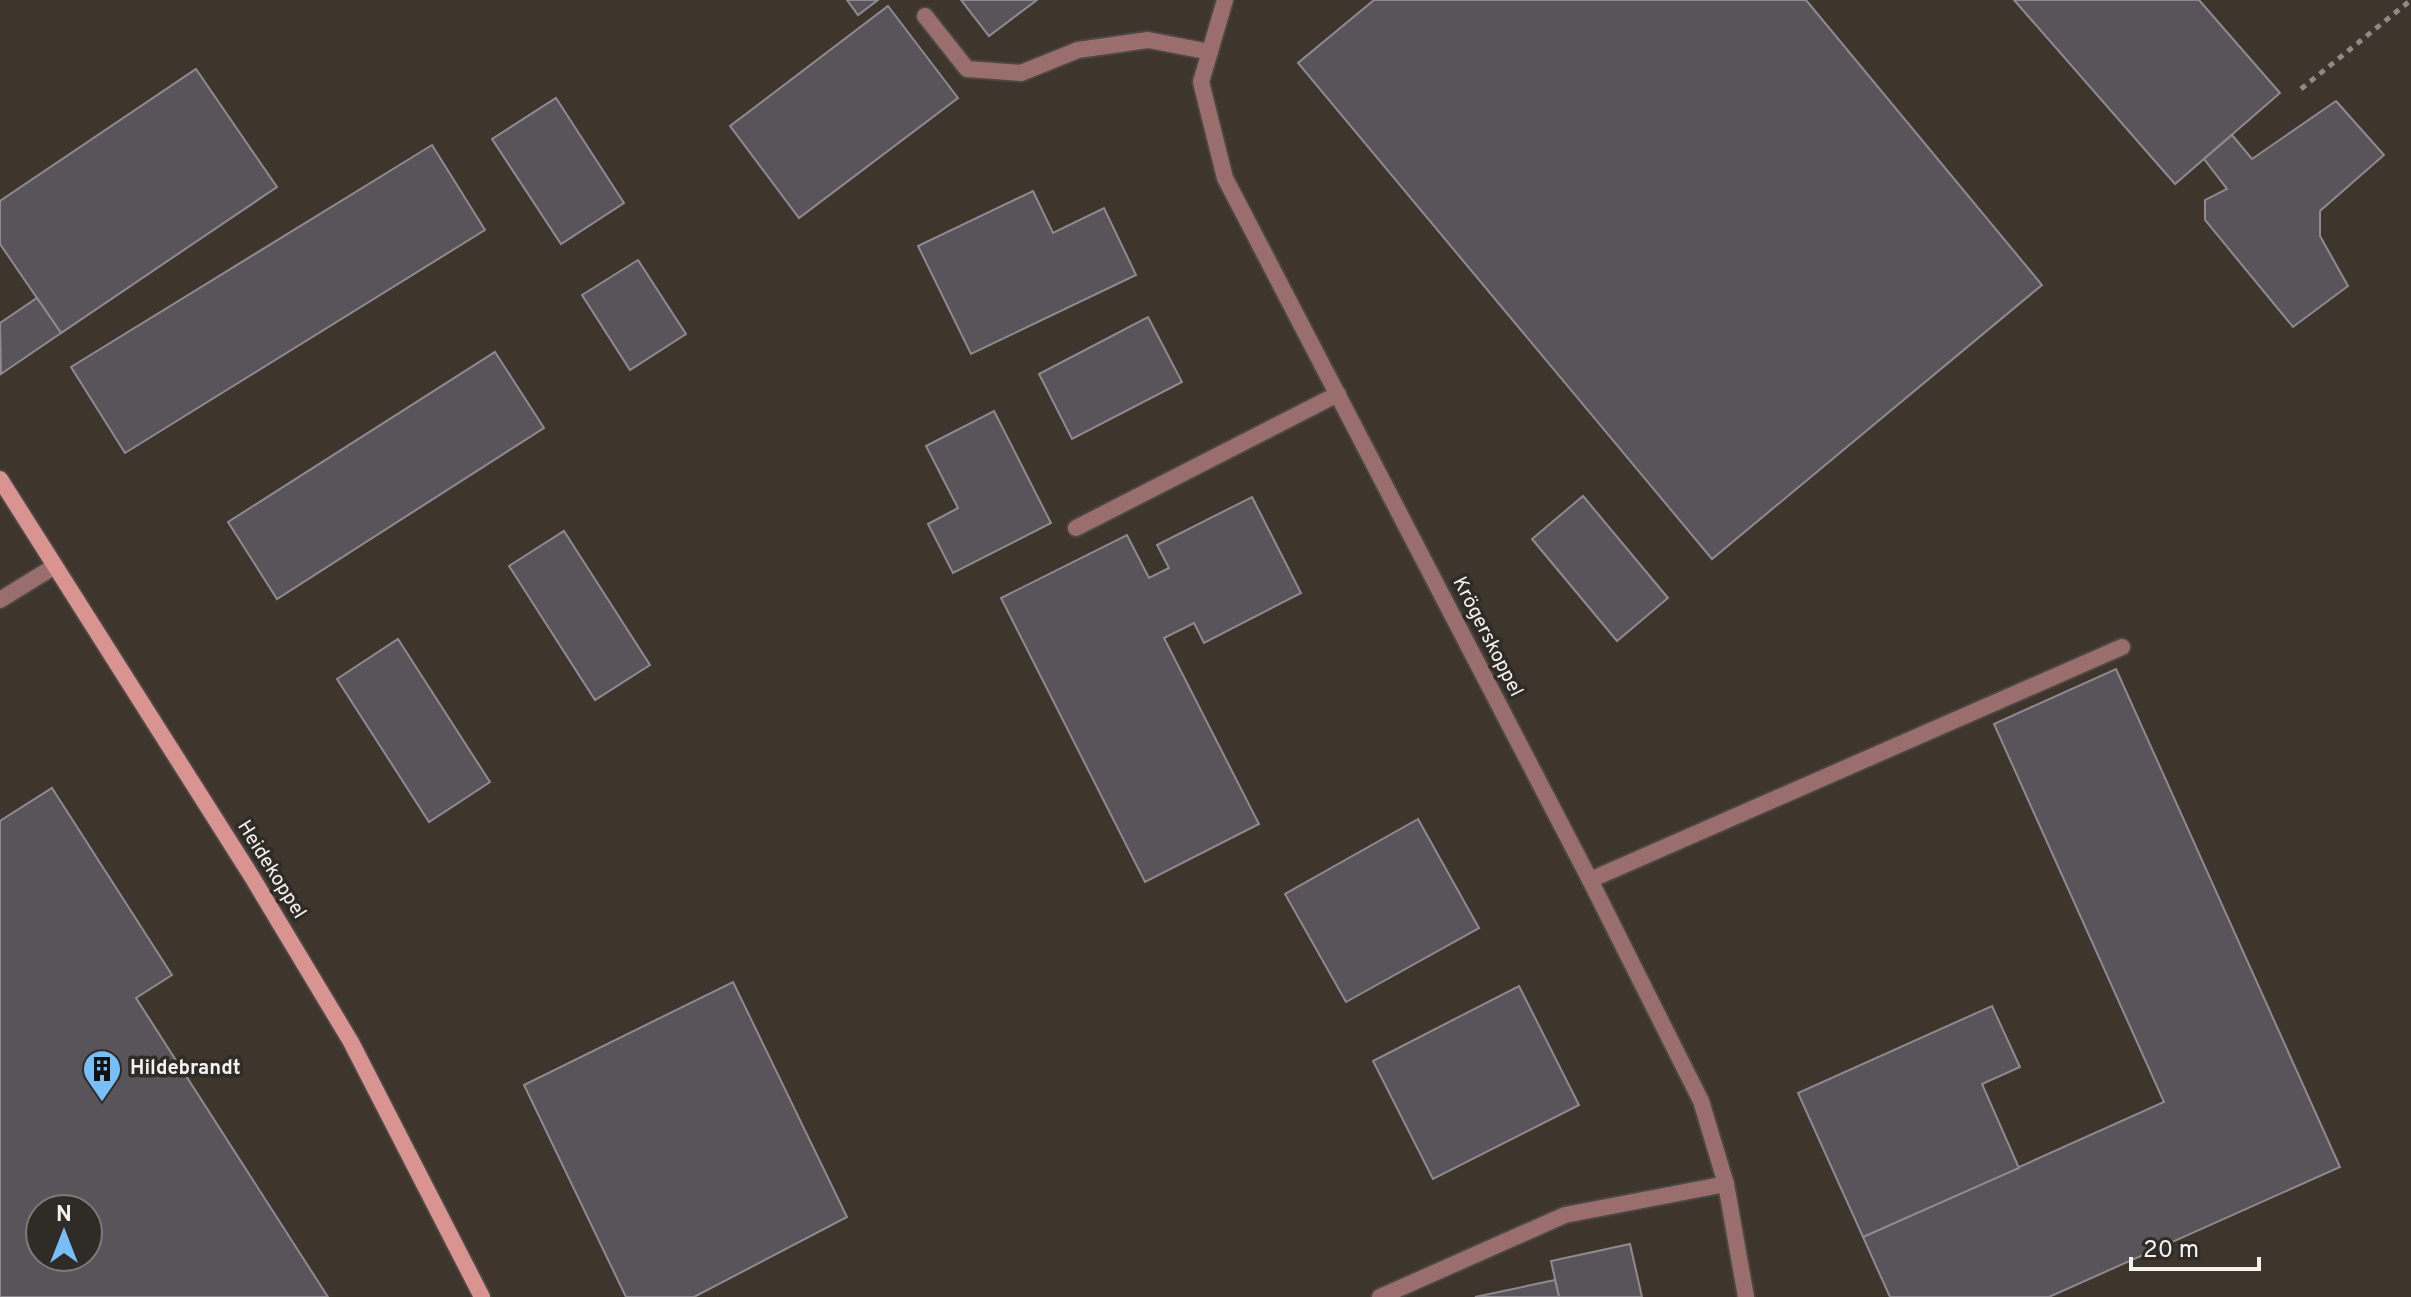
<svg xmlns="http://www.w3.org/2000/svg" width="2411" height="1297" font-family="Overpass,sans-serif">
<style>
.built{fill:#3e352c;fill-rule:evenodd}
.building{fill:#58545a;stroke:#8f8a90;stroke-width:2;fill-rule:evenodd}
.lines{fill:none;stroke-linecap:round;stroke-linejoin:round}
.lane-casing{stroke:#4b4742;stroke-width:20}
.street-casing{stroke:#4b4742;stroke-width:20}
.secondary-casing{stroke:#4b4742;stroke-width:20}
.path{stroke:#8e8a86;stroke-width:5;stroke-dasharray:6 6;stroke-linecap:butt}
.lane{stroke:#9a6e6d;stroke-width:16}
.street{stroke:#9a6e6d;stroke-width:16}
.secondary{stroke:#d99391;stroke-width:16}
.labels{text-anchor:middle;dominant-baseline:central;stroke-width:7;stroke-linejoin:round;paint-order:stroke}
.street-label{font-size:20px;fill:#f5f2ef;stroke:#2f2b26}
.poi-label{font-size:20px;font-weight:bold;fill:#f5f2ef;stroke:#2f2b26;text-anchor:start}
</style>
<rect width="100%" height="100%" fill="#2f2b26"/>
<path class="built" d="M0 0H2411V1297H0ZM40 1209H88V1257H40Z"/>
<g class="building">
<path d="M847 0H878L858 15Z"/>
<path d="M961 0H1037L989 36Z"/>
<path d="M1374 0H1806L2042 285 1712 559 1298 63Z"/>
<path d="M2014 0H2199L2280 93 2175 184Z"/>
<path d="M888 6 958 98 799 218 730 126Z"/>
<path d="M196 69 277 187 61 333 0 244V201Z"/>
<path d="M556 98 624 203 561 244 492 139Z"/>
<path d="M2336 101 2384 155 2320 211V236L2348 286 2293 327 2205 220V200L2227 189 2204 159 2232 135 2252 159Z"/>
<path d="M432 145 485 230 125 453 71 367Z"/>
<path d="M1033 191 1053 233 1104 208 1136 275 971 354 918 246Z"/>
<path d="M638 260 686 334 630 370 582 295Z"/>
<path d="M37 298 61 333 1 374 0 323Z"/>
<path d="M1148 317 1182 382 1072 439 1039 374Z"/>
<path d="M495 352 544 428 277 599 228 522Z"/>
<path d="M994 411 1051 523 953 573 928 524 958 508 926 446Z"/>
<path d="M1583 496 1668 598 1617 641 1532 539Z"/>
<path d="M1252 497 1301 593 1204 643 1194 623 1164 638 1259 824 1145 882 1001 598 1127 535 1149 578 1169 568 1157 545Z"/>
<path d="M564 531 650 665 595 700 509 566Z"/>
<path d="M398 639 490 782 429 822 337 679Z"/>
<path d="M2116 669 2340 1167 2049 1297H1890L1863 1237 2164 1102 1994 724Z"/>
<path d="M52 788 172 975 136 998 328 1297H0V821ZM40 1209H88V1257H40Z"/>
<path d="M1418 819 1479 928 1346 1002 1285 894Z"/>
<path d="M733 982 847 1217 694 1297H626L524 1085Z"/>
<path d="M1519 986 1579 1105 1433 1179 1373 1061Z"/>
<path d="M1992 1006 2020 1067 1982 1084 2019 1168 1863 1237 1798 1093Z"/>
<path d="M1630 1244 1642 1297H1559L1551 1261Z"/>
<path d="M1555 1280 1559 1297H1475Z"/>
</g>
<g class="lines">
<defs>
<g id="lane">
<path d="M925 16 967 69 1021 73 1078 50 1148 40 1210 52"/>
<path d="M1076 528 1338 394"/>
<path d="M1590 880 2122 647"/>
<path d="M1380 1297 1565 1215 1726 1184"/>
</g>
<g id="street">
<path d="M1225 0 1201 82 1225 178 1590 880 1701 1101 1726 1184 1746 1297"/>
<path d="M0 600 55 566"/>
</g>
<path id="secondary" d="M0 479 252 877 351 1042 482 1297"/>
</defs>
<use href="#lane" class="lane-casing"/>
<use href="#street" class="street-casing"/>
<use href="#secondary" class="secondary-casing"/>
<path class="path" d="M2301 89 2411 0"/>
<use href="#lane" class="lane"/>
<use href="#street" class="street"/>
<use href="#secondary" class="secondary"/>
</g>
<defs>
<symbol id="building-pin" viewBox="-11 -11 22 30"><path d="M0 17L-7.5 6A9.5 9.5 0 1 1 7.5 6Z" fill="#78bff7" stroke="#2f2b26"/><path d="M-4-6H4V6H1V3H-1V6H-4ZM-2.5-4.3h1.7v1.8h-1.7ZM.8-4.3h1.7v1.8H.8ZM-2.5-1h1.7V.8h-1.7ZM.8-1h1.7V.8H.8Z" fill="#111"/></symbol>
</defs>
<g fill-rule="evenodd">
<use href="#building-pin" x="80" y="1047" width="44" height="60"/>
</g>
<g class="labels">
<g class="street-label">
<text transform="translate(1487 637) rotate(63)">Krögerskoppel</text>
<text transform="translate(271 870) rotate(58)">Heidekoppel</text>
</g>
<g class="poi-label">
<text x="130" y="1069">Hildebrandt</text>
</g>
</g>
<g transform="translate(64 1233)"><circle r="38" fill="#2f2b26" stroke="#7e7b76" stroke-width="2"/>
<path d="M0-6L14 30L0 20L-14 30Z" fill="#78bff7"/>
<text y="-12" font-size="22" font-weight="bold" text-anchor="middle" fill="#f5f2ef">N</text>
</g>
<path d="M2131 1257v12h128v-12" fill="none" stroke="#f5f2ef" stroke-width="4"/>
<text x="2143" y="1257" font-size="24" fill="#f5f2ef" stroke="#2f2b26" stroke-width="6" paint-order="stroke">20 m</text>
</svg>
